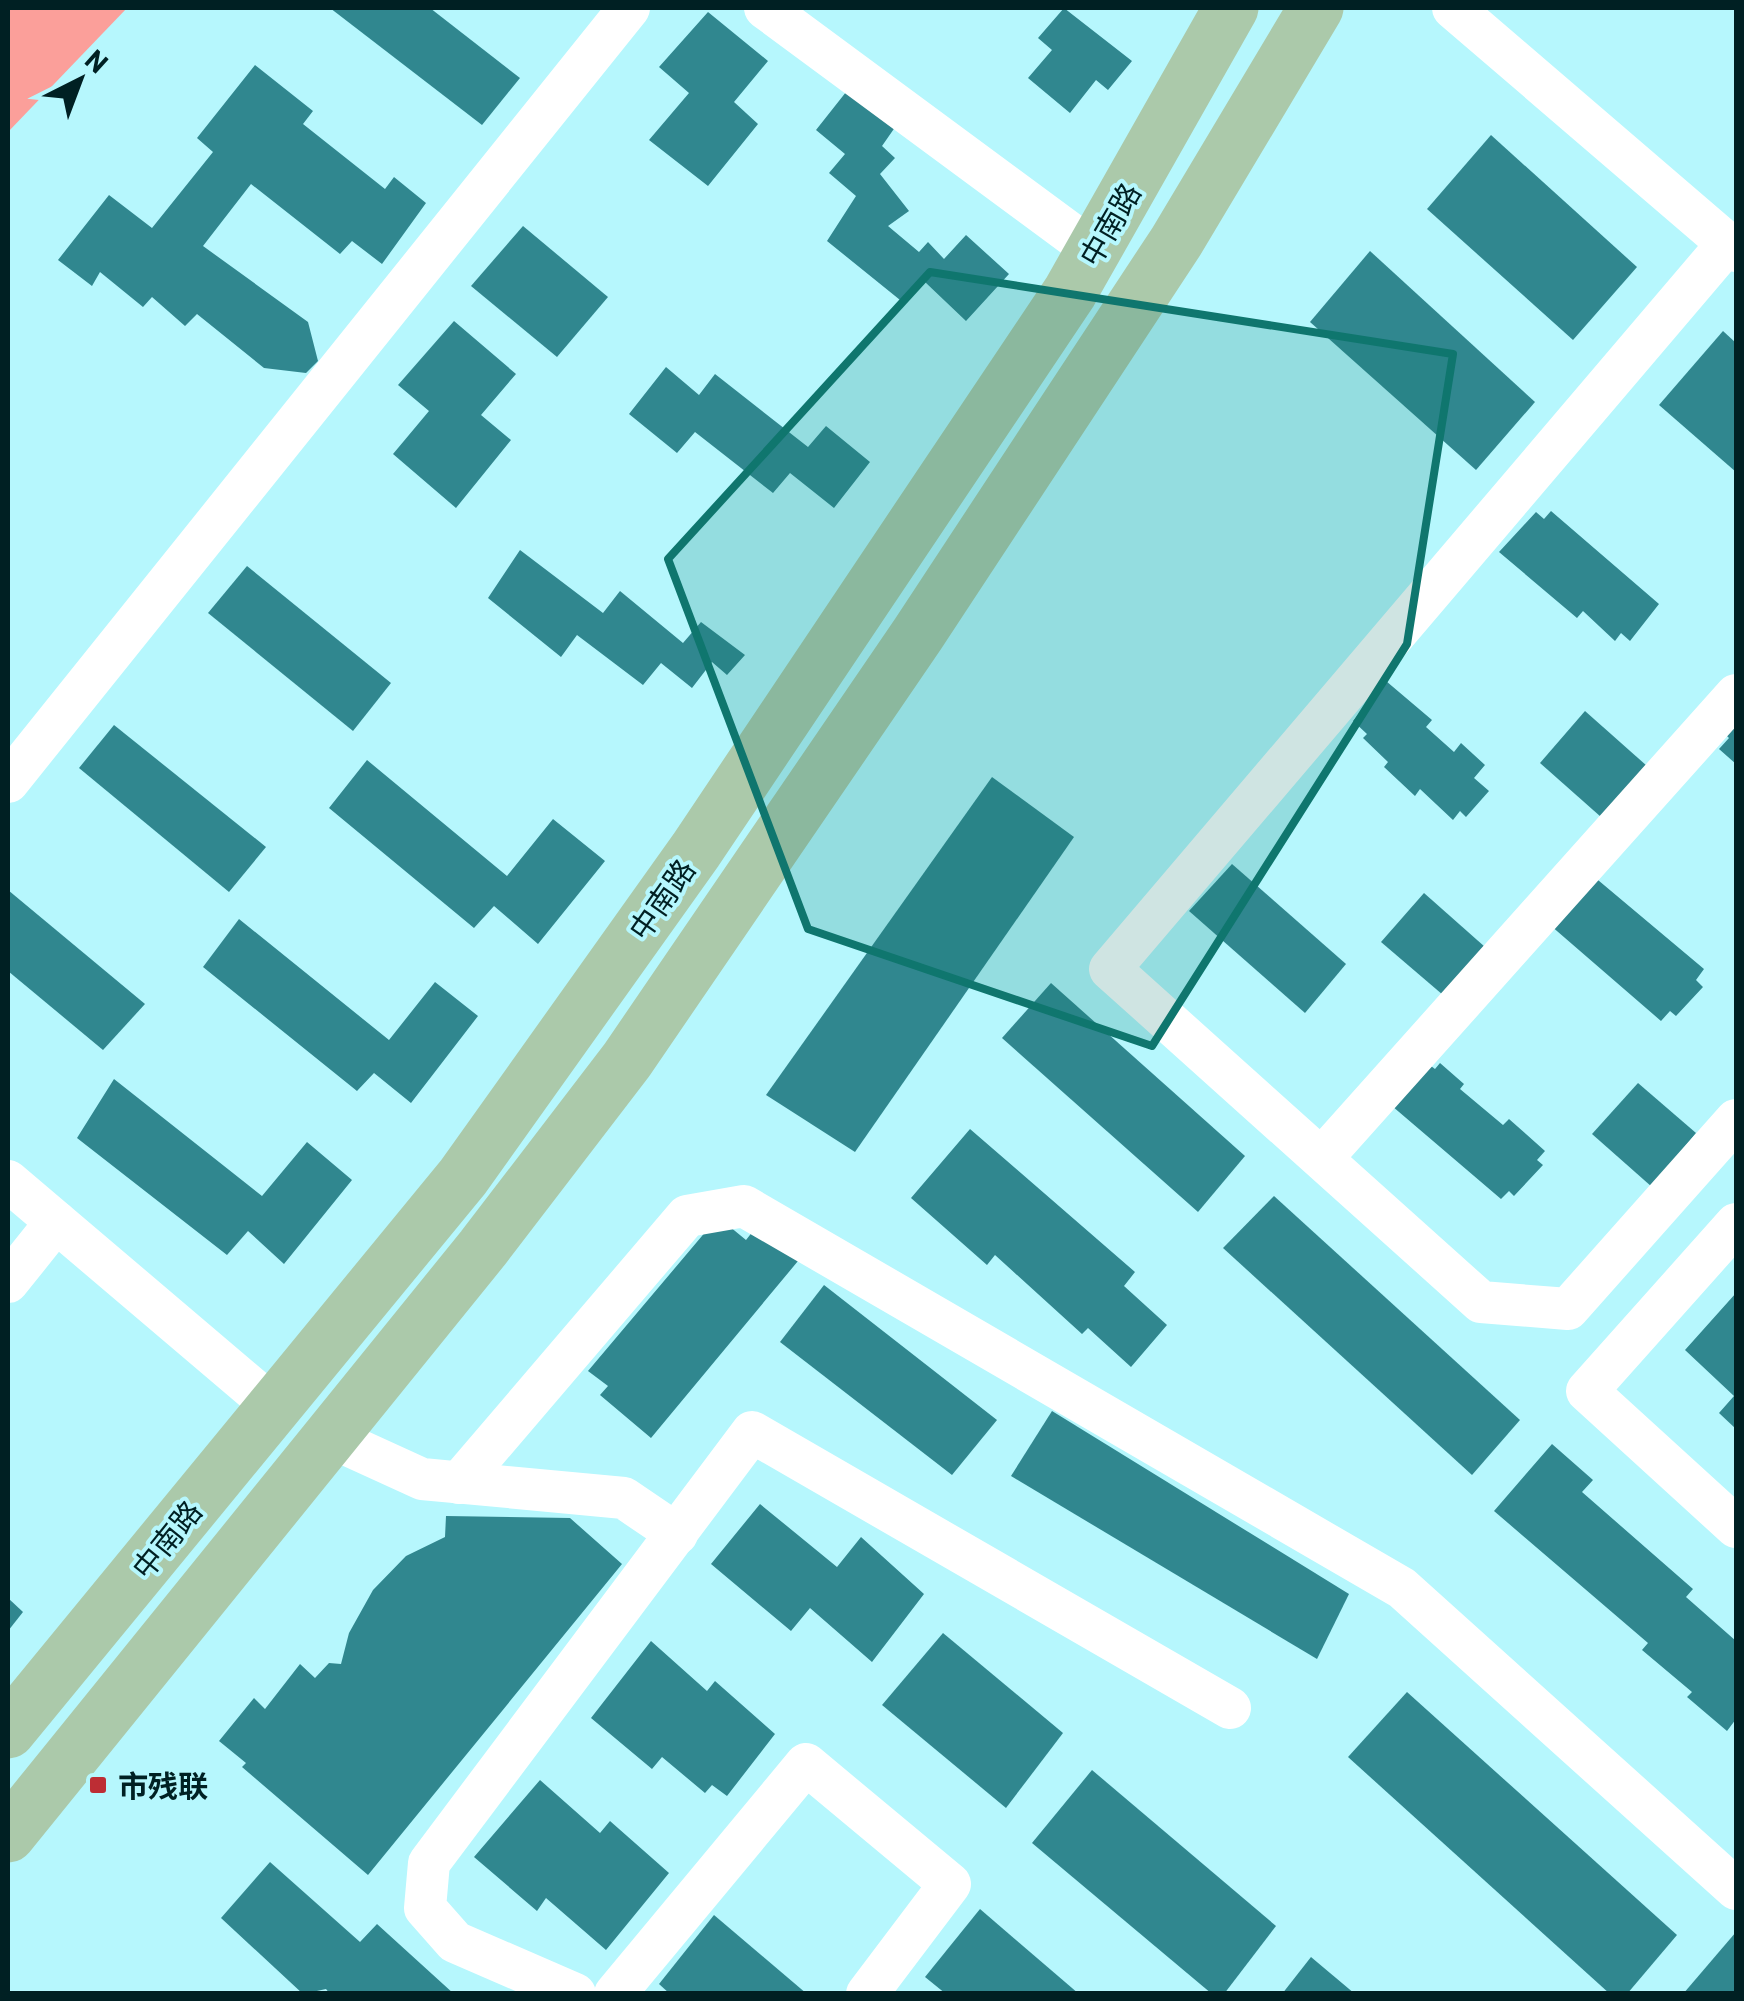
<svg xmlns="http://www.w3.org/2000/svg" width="1744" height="2001" font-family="Barlow,'Noto Sans SC',sans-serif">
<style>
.forest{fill:#fb9f9a}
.building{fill:#30878f}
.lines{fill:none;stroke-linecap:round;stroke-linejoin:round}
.street{stroke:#fff;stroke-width:42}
.primary{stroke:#abc9aa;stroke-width:55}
.marked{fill:#0f766e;fill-opacity:0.2;stroke:#0f766e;stroke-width:8;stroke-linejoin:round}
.poi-dot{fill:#bd2d34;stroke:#b6f7fd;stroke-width:4}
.labels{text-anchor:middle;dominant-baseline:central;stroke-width:8;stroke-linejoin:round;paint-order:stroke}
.street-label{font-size:30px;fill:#002023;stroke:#b6f7fd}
.poi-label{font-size:30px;font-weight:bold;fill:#002023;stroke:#b6f7fd;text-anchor:start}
</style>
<rect width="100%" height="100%" fill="#b6f7fd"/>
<path class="forest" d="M8 8H127L8 132Z"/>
<g class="building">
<path d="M330 8H430L520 78 482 125Z"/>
<path d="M1064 8 1132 61 1108 90 1096 80 1070 113 1028 78 1052 50 1038 38Z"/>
<path d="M708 12 768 61 734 102 758 124 708 186 649 140 689 93 659 67Z"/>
<path d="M255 65 313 111 303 124 385 189 394 177 426 203 382 264 352 241 340 254 251 184 203 246 308 322 318 361 306 373 264 368 197 314 185 326 152 297 143 307 100 272 92 286 58 260 109 195 152 228 213 152 197 138Z"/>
<path d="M850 87 898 123 882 146 895 158 880 174 909 211 888 226 919 252 928 242 944 259 966 235 1009 274 966 321 925 282 905 304 827 241 856 196 829 173 845 154 816 130Z"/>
<path d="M1491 135 1637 267 1573 340 1427 209Z"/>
<path d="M523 226 608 297 557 357 471 286Z"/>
<path d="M1370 251 1535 402 1476 470 1310 322Z"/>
<path d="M454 321 516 374 481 415 511 440 456 508 393 454 429 411 398 385Z"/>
<path d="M1723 331 1736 343V472L1659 405Z"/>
<path d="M666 367 699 395 715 374 808 447 826 426 870 462 834 508 790 473 773 493 695 432 677 453 629 414Z"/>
<path d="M1551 511 1659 604 1630 641 1621 633 1615 641 1583 611 1577 618 1499 552 1536 512 1544 519Z"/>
<path d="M520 550 603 613 620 591 683 643 701 622 745 655 727 675 712 662 692 688 661 663 643 685 577 635 561 657 488 598Z"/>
<path d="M247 566 391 683 353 731 208 613Z"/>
<path d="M1386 681 1432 720 1426 727 1454 752 1461 743 1485 765 1474 778 1489 791 1466 817 1460 811 1453 820 1420 789 1415 796 1384 767 1388 762 1363 738 1367 734 1353 721Z"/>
<path d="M1585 711 1647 766 1601 817 1540 763Z"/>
<path d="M1736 714V764L1719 749 1729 738 1722 731Z"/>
<path d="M114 725 266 847 229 892 79 768Z"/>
<path d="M367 760 507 876 553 819 605 861 538 944 494 906 474 928 329 808Z"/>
<path d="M992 777 1074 837 855 1152 766 1095Z"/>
<path d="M1232 864 1346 964 1305 1013 1189 911Z"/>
<path d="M1592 875 1704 969 1696 980 1703 987 1676 1016 1670 1011 1661 1021 1550 925Z"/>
<path d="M8 890 145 1004 103 1050 8 971Z"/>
<path d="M1424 893 1485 947 1443 995 1381 942Z"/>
<path d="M239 919 389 1040 435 982 478 1016 411 1103 374 1073 357 1091 203 967Z"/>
<path d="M1051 983 1245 1156 1198 1212 1002 1038Z"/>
<path d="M1427 1063 1435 1069 1440 1063 1464 1084 1460 1089 1503 1125 1509 1119 1545 1151 1537 1160 1543 1165 1514 1196 1509 1191 1501 1199 1392 1106Z"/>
<path d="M114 1079 262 1196 307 1142 352 1180 284 1264 248 1231 227 1255 77 1138Z"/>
<path d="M1638 1083 1696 1133 1652 1187 1592 1134Z"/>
<path d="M970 1129 1135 1272 1124 1286 1167 1325 1131 1367 1088 1328 1082 1334 995 1255 987 1265 911 1198Z"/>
<path d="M1274 1196 1520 1420 1472 1475 1223 1248Z"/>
<path d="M718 1217 746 1240 757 1226 798 1261 651 1438 600 1395 608 1386 588 1371Z"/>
<path d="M824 1285 997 1420 952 1475 780 1342Z"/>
<path d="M1736 1293V1429L1719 1413 1734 1396 1685 1350Z"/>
<path d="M1052 1411 1349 1594 1317 1659 1011 1476Z"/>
<path d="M1552 1444 1593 1480 1582 1492 1693 1589 1686 1597 1736 1641V1719L1727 1731 1687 1697 1692 1692 1642 1650 1648 1643 1494 1511Z"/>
<path d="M760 1504 837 1567 861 1537 924 1594 872 1662 810 1608 791 1631 711 1564Z"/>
<path d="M446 1516 570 1518 622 1564 368 1875 242 1767 246 1763 219 1741 254 1698 265 1709 300 1664 315 1678 329 1663 341 1664 349 1633 373 1590 406 1556 445 1537Z"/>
<path d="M8 1598 23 1612 8 1631Z"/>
<path d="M943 1633 1063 1733 1006 1808 882 1705Z"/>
<path d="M651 1641 707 1691 715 1681 775 1734 727 1796 712 1785 705 1793 662 1757 652 1769 591 1718Z"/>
<path d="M1407 1692 1677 1935 1627 1994H1610L1348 1757Z"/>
<path d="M1092 1770 1276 1926 1224 1994H1212L1032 1843Z"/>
<path d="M540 1780 600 1833 610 1821 669 1873 606 1950 546 1898 537 1911 474 1857Z"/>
<path d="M270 1862 360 1942 377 1924 454 1994H330L326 1989 303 1994 221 1918Z"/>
<path d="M980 1909 1079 1994H946L925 1977Z"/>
<path d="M714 1915 807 1994H670L659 1984Z"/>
<path d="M1736 1932V1994H1683Z"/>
<path d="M1311 1957 1355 1994H1282Z"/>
</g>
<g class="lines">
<g class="street">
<path d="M765 8 1094 251"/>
<path d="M1453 8 1736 251"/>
<path d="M1728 243 1110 969 1481 1302 1568 1309 1736 1120"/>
<path d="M8 782 629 8"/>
<path d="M1322 1158 1736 695"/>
<path d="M8 1181 274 1407"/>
<path d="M1736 1224 1587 1391 1736 1527"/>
<path d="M8 1282 56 1222"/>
<path d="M330 1437 422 1479 624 1498 677 1534"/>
<path d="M459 1483 687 1216 744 1206 1402 1588 1736 1889"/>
<path d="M575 1994 455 1942 425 1908 429 1863 752 1432 1230 1708"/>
<path d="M615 1994 806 1764 950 1884 867 1994"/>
</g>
<g class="primary">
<path d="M8 1731 463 1177 696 850 1070 292 1231 8"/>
<path d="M8 1835 483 1248 627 1060 918 634 1176 242 1316 8"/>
</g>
</g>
<path class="marked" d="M930 272 1453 354 1407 644 1152 1046 808 929 668 559Z"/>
<rect class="poi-dot" x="88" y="1775" width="20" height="20" rx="5"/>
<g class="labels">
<g class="street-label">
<text transform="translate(1109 224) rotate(-60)">中南路</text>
<text transform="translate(661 899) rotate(-55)">中南路</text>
<text transform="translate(166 1539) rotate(-51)">中南路</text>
</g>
<g class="poi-label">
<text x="118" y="1785">市残联</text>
</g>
</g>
<rect width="1744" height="2001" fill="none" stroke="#002023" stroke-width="20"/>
<g transform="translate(80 80) rotate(42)" stroke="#b6f7fd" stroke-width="8" paint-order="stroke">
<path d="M0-8L18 38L0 25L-18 38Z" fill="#002023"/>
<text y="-15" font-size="28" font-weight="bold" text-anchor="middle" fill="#002023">N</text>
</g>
</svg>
